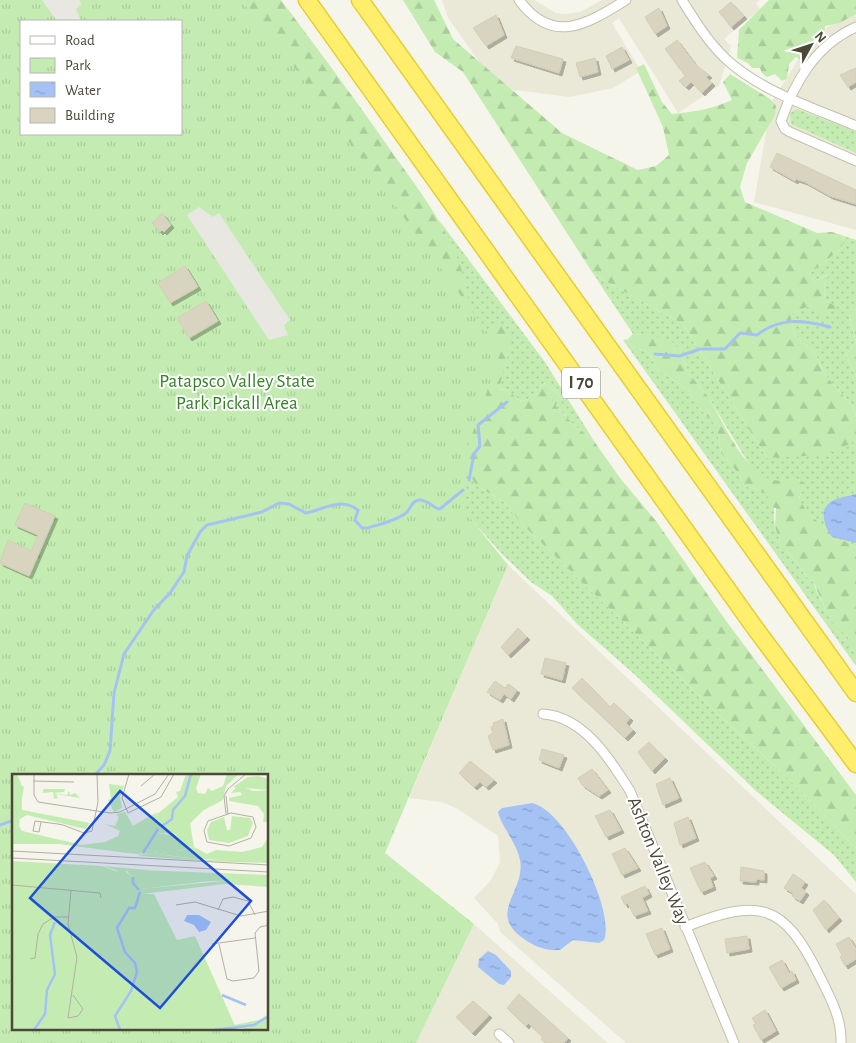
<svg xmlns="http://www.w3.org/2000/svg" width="856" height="1043" font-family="'Alegreya Sans',sans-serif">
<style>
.residential{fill:#eae9d8}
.grass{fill:url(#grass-dots)}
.forest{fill:url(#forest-firs)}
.park{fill:url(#park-tufts);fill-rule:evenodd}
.parking{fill:#e8e7e2}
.water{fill:url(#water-ripples)}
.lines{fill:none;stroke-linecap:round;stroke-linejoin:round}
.stream{stroke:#a5c2f5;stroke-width:3}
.building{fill:#d8d4bf;stroke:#d4ceb2;filter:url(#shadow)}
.minor-casing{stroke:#c2c0ac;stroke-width:11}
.motorway-casing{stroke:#e7cd34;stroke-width:19}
.minor{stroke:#fff;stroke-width:9}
.motorway{stroke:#ffef6c;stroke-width:16}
.labels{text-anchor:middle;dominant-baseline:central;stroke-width:4;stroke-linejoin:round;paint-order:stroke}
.shield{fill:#fff;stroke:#817f74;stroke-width:1}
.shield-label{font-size:18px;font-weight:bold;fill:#4b4838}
.park-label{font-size:19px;fill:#348126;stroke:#fff}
.street-label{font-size:19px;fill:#4b4838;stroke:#fff}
.inset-river{fill:none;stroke:#a5c2f5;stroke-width:2.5}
.inset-road{fill:none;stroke:#b2b0a3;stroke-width:1}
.view{fill:#1d4ed8;fill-opacity:0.15;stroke:#1d4ed8;stroke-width:2.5}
.inset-edge{fill:none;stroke:#4b4838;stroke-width:2.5}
</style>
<defs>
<pattern id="grass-dots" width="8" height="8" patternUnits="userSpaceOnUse" patternTransform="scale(1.25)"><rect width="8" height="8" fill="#c4ecb2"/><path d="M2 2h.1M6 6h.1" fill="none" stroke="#aacc9a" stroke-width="1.8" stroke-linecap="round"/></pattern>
<pattern id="forest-firs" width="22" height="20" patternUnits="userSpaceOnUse" patternTransform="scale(1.25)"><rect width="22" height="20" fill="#c4ecb2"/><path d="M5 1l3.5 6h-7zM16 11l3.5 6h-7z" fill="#aacc9a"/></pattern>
<pattern id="park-tufts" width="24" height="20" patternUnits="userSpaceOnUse" patternTransform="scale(1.25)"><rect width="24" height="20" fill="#c4ecb2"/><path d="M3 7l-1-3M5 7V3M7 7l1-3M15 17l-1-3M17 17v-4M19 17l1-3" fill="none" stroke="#aacc9a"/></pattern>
<pattern id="water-ripples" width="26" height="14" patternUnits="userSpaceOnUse" patternTransform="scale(1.25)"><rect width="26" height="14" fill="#a5c2f5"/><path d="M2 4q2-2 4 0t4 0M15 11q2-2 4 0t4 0" fill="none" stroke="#88a0c7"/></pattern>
<filter id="shadow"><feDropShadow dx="3" dy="3" stdDeviation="0" flood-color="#0004"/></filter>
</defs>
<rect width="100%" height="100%" fill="#f6f5eb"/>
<g class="residential">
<path d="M442 0H534L556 13 565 14 580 12 602 0H760L756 3 760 9 724 39 731 46 719 86 678 113 619 18 612 23 641 71 613 88 570 97 498 88 448 18Z"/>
<path d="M856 12V230L754 202 771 103 803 52 814 40 826 28Z"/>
<path d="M508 565 856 894V1043H626L500 932 498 924 474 898 491 880 500 862 498 836 456 808 441 802 409 798Z"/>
<path d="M474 924 608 1043H416Z"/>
</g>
<g class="grass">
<path d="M182 0 458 260 439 220 545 362 594 441 574 425 556 406 559 395 544 383 528 399 521 401 507 390 499 389 502 372 510 347 492 338 477 486 504 502 520 522 718 714 788 778 856 848V882L834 855 756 791 633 673 578 625 552 596 531 582 502 554 460 507 0 584 182 385Z"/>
<path d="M797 109 856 132V153L791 124 790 113Z"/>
<path d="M844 236 856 240V309L849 315 856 342 846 355 856 377V417L853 407 826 376 814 352 795 335 790 314 812 305 837 307 825 300 824 288 828 274 815 281 809 274 842 248Z"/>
<path d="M594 275 683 324 767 458 856 441V548C837 537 807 518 799 499L804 483 794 478 784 482 770 481 752 469 709 398 688 372 681 350 643 335 633 334Z"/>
<path d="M628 339 632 346 649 353 658 370 689 390 695 404 717 426 721 453 740 475 743 486 757 489 771 496C776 509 773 514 775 527 776 538 799 566 807 577L813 581C816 592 828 614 835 624 839 628 844 631 847 636 851 642 850 647 856 653V666L623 340Z"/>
</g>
<g class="forest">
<path d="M182 0H281C317 48 353 96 387 145 421 194 467 248 469 311Z"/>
<path d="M403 0H434L453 39 562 133 638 170 656 166 669 155 663 127 636 68 644 64 662 102 672 114C693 112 713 109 732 100L723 82 730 74 770 99 776 106 775 115 747 163 740 187 745 202 817 233 832 232 844 236 842 248 809 274 815 281 829 274 824 288 825 300 837 307 825 317 812 305 790 314 795 335 814 352 826 376 853 407 856 417V441L825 455 767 458 683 324 594 275 463 72 435 52Z"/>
<path d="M769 0H856V14L840 23 825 26 824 38 820 42 810 43 812 48 811 54 801 60 796 57 789 64 787 79 782 81 775 74 767 77 762 73 760 68H752L748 63 737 58 739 30Z"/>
<path d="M856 309V377L846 355 856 342 849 314Z"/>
<path d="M492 324 501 325C504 329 508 333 510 338 513 344 501 378 499 389L507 390 521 401 528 399 544 383 559 395 556 406 574 425 594 441 620 478 656 521 724 618 856 795V848L788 778 718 714 520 522 504 502 477 486 459 459 488 346 492 338 489 331Z"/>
<path d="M633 334C651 336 666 335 680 348 685 354 684 366 689 373 695 382 704 390 710 400 727 428 753 496 794 478L805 483 799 498C807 518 837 537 856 548V653L849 645 848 637C844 633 838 630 835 627 832 624 815 586 813 581L807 577 779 540 775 527 776 508 769 507 767 498 770 496 757 489 743 486 740 475 721 453 717 426 695 404 689 390 658 370 649 353 632 346 628 339Z"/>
</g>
<path class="park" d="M0 0H241L299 73 501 351 468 446 463 509 508 565 385 853 474 924 416 1043H0ZM21 21H181V134H21ZM14 776H268V1029H14Z"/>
<g class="parking">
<path d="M42 0H79L82 4 76 9 81 21H57Z"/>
<path d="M199 207 213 217 219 213 290 320 284 325 288 335 269 340 187 215Z"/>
</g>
<g class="water">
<path d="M856 494V543L832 537C828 532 825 526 824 519 821 499 841 498 856 494Z"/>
<path d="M532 803C565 809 616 910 604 940L599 943 573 940 560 950C547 951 535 947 524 939 486 913 526 892 520 860 517 843 501 826 498 812L502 808Z"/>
<path d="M488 951 496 955 511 971V977L504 985 499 984 478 967 479 959Z"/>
</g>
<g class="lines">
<g class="stream">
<path d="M655 354 680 356 700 349H725L740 333 757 335C780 317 803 320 830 327"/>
<path d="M469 480 474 454 480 446 478 425 507 402"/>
<path d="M94 776 104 765 110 751 114 693 124 654 153 611 170 593 184 572 187 556 200 532 207 525 262 512 279 503 289 504 306 513C325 509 340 497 358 510L355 520 362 528H368C380 524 396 521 406 513 411 509 411 501 419 500 427 499 433 508 440 509L463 490"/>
<path d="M0 825 14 820"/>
</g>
</g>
<g class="building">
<path d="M731 2 744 16 731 27 719 12Z"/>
<path d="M659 8 667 26 655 34 645 17Z"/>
<path d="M496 15 504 35 486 46 473 28Z"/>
<path d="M677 40 696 65 709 75 706 77 712 83 702 93 691 82 686 87 679 81 685 76 665 49Z"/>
<path d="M516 46 563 59 559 73 511 58Z"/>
<path d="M622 47 629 60 612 69 606 56Z"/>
<path d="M595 58 598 72 580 77 576 63Z"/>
<path d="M856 68V82L848 87 840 75Z"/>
<path d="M777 153 856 190V204L830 196 805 182 796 179 795 181 770 167Z"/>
<path d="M162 213 171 225 164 232 162 230 160 232 152 223Z"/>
<path d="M185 266 198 287 170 303 158 283Z"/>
<path d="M206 301 218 321 189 338 177 318Z"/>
<path d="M25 503 55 516 29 576 0 563 8 540 31 551 38 535 15 525Z"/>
<path d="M518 628 527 637 508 655 501 647Z"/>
<path d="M545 658 566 663 562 680 541 674Z"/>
<path d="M582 678 610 707 614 703 630 718 626 723 633 730 625 738 572 688Z"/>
<path d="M495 681 505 688 508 684 517 690 511 699 504 694 500 700 487 692Z"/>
<path d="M503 719 509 745 493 750 488 736 493 733 491 727 494 726 493 723Z"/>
<path d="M649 742 665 758 652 771 638 752Z"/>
<path d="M542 749 564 755 559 768 539 760Z"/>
<path d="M470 761 494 780 486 787 480 782 474 787 459 773Z"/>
<path d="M592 769 608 790 599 796 582 785 578 778Z"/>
<path d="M670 778 679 798 663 805 656 784Z"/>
<path d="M610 810 621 830 606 837 595 816Z"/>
<path d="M688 817 696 838 680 845 674 823Z"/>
<path d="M625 848 638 868 622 875 612 854Z"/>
<path d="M705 862 714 876 710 878 713 887 701 892 690 868Z"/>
<path d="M741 867 764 871V880L756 879V882L740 881Z"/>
<path d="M793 874 805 882 801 888 806 892 800 901 792 896 793 893 784 888Z"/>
<path d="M645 886 649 894 642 898 648 911 634 916 628 903 625 905 621 897Z"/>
<path d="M824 900 839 918 826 930 813 910Z"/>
<path d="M662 928 670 949 655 955 646 934Z"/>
<path d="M747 936 749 949 727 953 725 939Z"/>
<path d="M849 937 856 949V959L845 966 840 957 842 955 836 944Z"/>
<path d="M782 960 789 973 792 971 796 980 781 988 769 967Z"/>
<path d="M519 994 568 1038 564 1043H545L541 1039 543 1037 528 1023 526 1026 507 1008Z"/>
<path d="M473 1001 489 1015 472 1033 456 1017Z"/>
<path d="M765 1010 776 1031 761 1040 753 1025 756 1024 752 1018Z"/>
</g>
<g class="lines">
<defs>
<g id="minor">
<path d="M519 0C553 46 587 24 626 0"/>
<path d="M682 0C695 21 708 42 726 59 762 92 812 107 856 126"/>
<path d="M856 27C816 45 795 81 781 121L785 129 790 132 856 161"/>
<path d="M543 714C584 717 610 759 630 791L734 1043"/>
<path d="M685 927C759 898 783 902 819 975 830 997 842 1018 841 1043"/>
<path d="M499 1034 509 1043"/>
</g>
<g id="motorway">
<path d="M307 0 755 628 856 764"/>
<path d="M360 0 856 693"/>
</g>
</defs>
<use href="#minor" class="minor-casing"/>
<use href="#motorway" class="motorway-casing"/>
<use href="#minor" class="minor"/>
<use href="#motorway" class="motorway"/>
</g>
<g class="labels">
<rect class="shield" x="562" y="367.5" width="38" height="31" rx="4"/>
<g class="shield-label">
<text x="581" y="383">I 70</text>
</g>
<g class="park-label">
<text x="237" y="381">Patapsco Valley State<tspan x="237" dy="22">Park Pickall Area</tspan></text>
</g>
<g class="street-label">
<text transform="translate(658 861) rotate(68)">Ashton Valley Way</text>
</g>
</g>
<g transform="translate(12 774)">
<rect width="256" height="256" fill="#f6f5eb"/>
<path d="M246 2 256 5V16L221 13 236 3ZM146 38 144 41 151 55 165 61 178 49 182 73 156 79 133 76 126 80 115 79 158 60 140 58 142 52H137L136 43ZM220 42 238 44 241 49 236 62 217 69 197 66 195 56 199 48 212 43 215 56H218ZM139 79 188 86 242 84 255 85 256 89 191 87 126 82ZM91 92 136 96 119 102 115 97 112 98 129 115 221 106H256L257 113 213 110 130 120 104 96Z" fill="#c4ecb2"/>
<path d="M0 0H5L9 9 10 36 78 49 73 55 15 41 8 45 7 52 10 57 70 71 93 68 106 62 108 57 93 50 103 52 107 43 104 40 113 38 121 52 136 43 137 51H144L140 58 163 62 162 69 156 76 130 73 115 79 47 70H0ZM174 0H189L184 14 186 19 193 20 196 14 200 17 211 12 215 0H227L214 12 211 26 192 36 166 61 151 55 144 41 166 23 164 18 168 17ZM97 10 112 12 108 23 110 34 102 38 96 26 99 24ZM226 11 241 17 256 16V48H251L252 40 246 32 217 27V24L230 21 228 18 219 19ZM31 15H53L52 18 41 19 55 21 57 17 58 21 63 19 68 24 44 20 46 24 42 25 41 18 31 19ZM256 64V86L184 85 139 79 126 81 133 76 156 79 163 74 166 77 182 73 195 80 204 76 230 78 250 73ZM0 87 90 92 106 98 0 97ZM111 96 119 102 126 96 257 101 256 106 198 107 129 115H123ZM256 243V256H225L243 252Z" fill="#c4ecb2"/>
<path d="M256 240 246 249 247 253 197 256 247 246Z" fill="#c4ecb2"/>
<path d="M0 6 12 13 4 55 33 65 0 68ZM0 91 114 98 130 120H142L165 166 183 162 225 256H0Z" fill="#c4ecb2"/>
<path d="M3 151a8 8 0 1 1 16 0a8 8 0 1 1-16 0Z" fill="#c4ecb2"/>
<path d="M175 141H187L199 148 194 156 187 158 182 151 172 147Z" fill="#a5c2f5"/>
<path class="inset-river" d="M150 52 160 45 161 36 173 22 179 0M131 79 146 55M121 103V109L127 116M210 221 234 231M22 256 33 240 35 216 43 200 38 161 43 148M108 256 103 242 119 217 125 198 123 189 113 178 105 154 117 134H123L128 118M202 256 242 251 257 242"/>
<path class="inset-road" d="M22 0V21L26 28 98 39 108 38 143 20 157 0M117 0 110 24 116 39 149 23 162 0M21 7 62 8M129 12 143 0M214 22 216 40M219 39 241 43 244 53 239 64 217 72 195 68 192 57 196 47ZM214 40 212 22 216 15 234 0M29 48 27 58 21 57 23 47 46 50 51 51 72 59 80 57 86 28 85 0M0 77 257 91M0 84 257 98M0 111 88 119 89 124M59 116 56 150 65 183 56 244 66 242 71 235 61 221M164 131 183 128 229 142 257 137M206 136 211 125 221 123 236 127 243 141M200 170 243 164M207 170 215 205 221 207 242 204 247 197 243 159 248 153 257 151M18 185 23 184 26 160 31 150 42 143H56"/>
<path class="view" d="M108 17 239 127 148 234 18 124Z"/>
<rect width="256" height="256" class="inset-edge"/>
</g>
<rect x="20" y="20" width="162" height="115" fill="#ffffff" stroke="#b7b6af"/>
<rect x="30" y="36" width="25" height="8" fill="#ffffff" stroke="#b7b6af"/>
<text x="65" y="45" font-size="15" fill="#4b4838">Road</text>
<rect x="30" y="58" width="25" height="15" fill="url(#park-tufts)" stroke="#b7b6af"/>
<text x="65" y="70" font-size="15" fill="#4b4838">Park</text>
<rect x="30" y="82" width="25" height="15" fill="url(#water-ripples)" stroke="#b7b6af"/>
<text x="65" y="95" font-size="15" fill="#4b4838">Water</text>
<rect x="30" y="108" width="25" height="15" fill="#d8d4bf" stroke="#b7b6af"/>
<text x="65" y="120" font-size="15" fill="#4b4838">Building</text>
<g transform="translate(811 45) rotate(50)" stroke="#ffffff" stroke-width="4" paint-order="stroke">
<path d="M0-4L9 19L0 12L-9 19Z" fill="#4b4838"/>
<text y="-8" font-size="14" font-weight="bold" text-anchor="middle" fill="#4b4838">N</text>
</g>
</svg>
